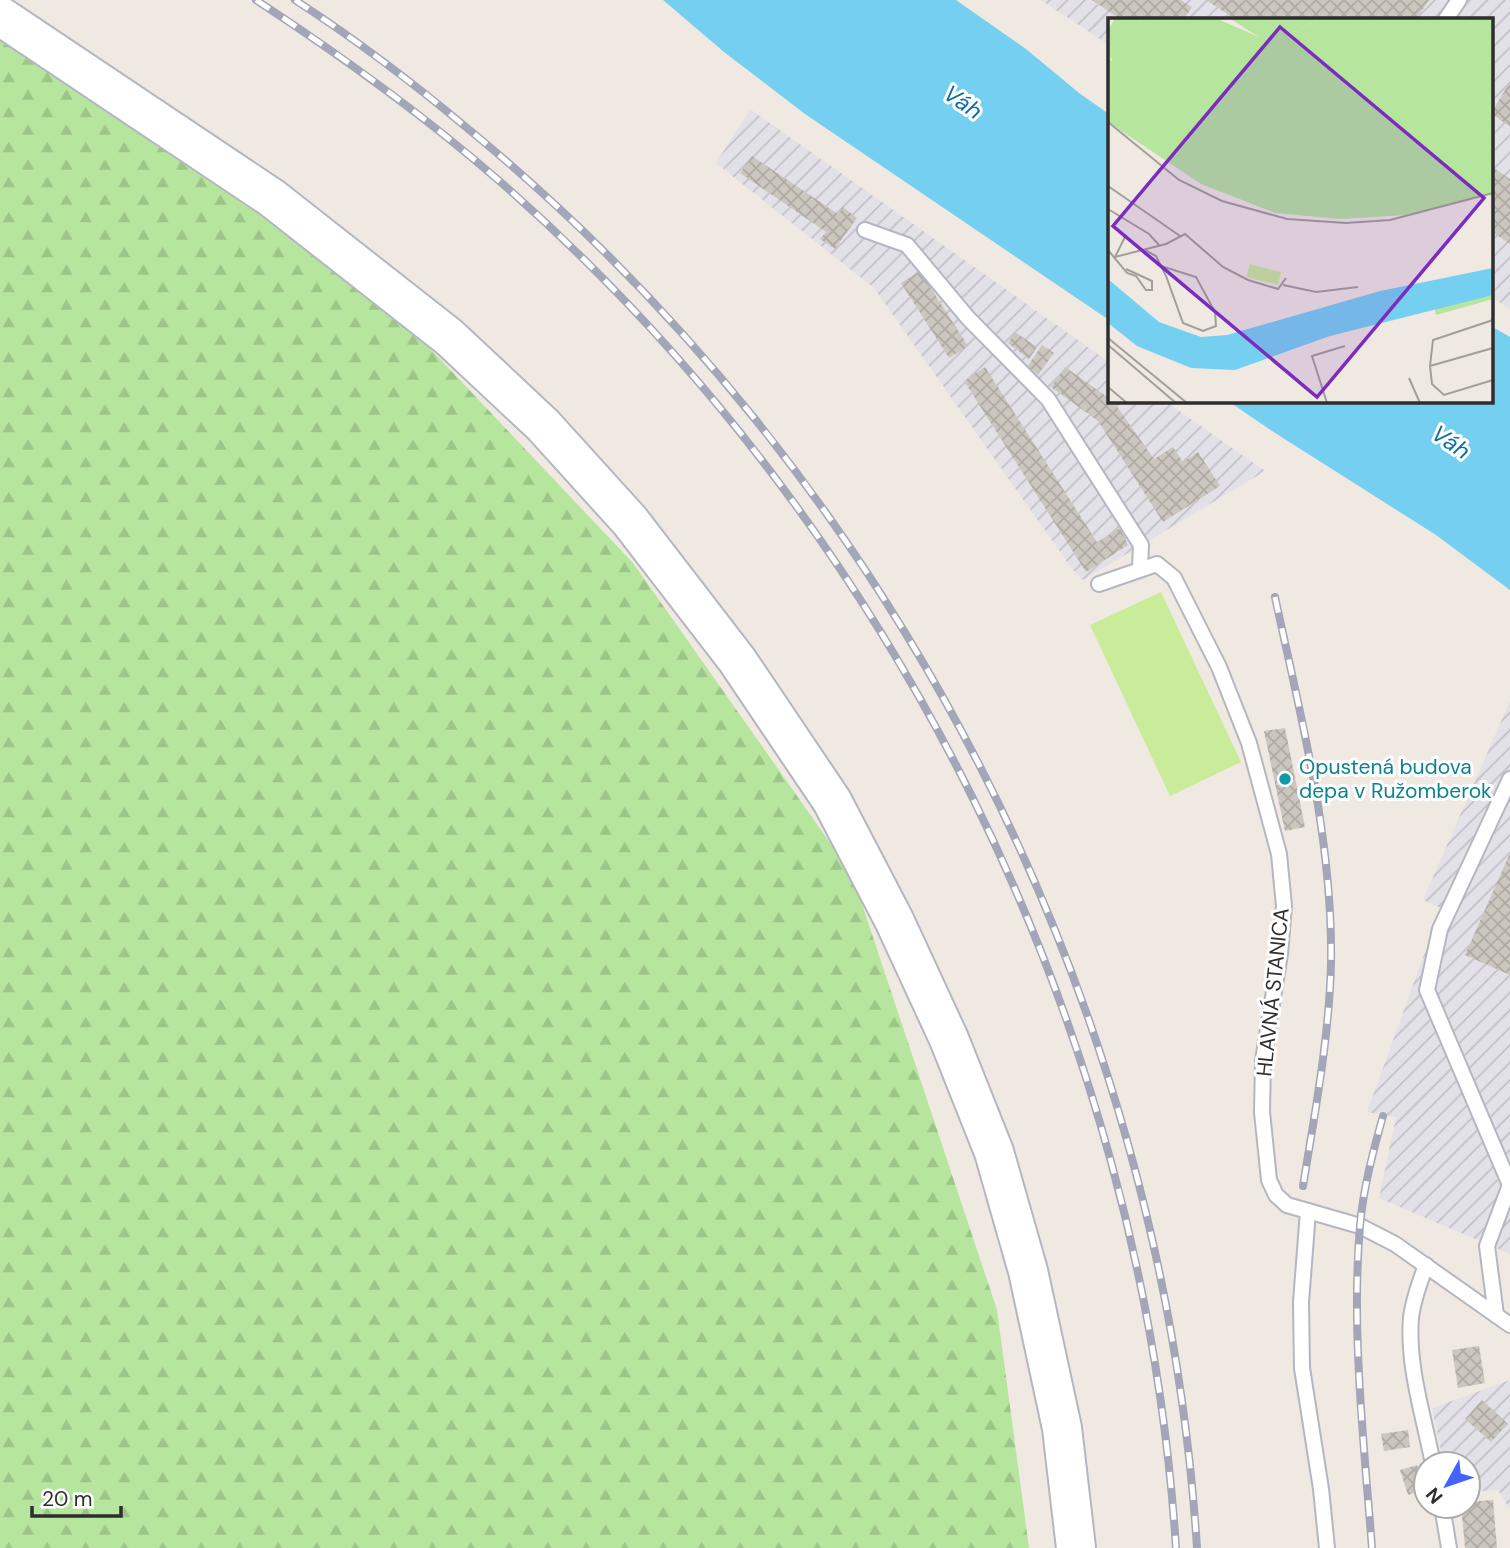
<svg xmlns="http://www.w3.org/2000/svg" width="1510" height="1548" font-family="'DM Sans',sans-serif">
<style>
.industrial{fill:url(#industrial-furrows)}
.forest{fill:url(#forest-firs)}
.pitch{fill:#c9ec9a}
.water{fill:#75cff0}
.building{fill:url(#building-cross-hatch)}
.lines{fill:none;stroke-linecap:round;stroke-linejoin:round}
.lane-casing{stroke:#b4b7c1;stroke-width:18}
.secondary-casing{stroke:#b4b7c1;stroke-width:42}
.lane{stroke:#fff;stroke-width:14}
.secondary{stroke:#fff;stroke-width:38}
.rail-casing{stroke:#a3a6b8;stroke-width:8}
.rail{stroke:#fff;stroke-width:5;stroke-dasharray:16;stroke-linecap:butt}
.culture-dot{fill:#0f9aa8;stroke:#fff;stroke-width:2.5}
.labels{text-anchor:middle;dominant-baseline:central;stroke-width:6;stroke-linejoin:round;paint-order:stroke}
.culture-label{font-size:21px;fill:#0d838f;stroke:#fff;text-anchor:start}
.street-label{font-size:21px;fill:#2e2e2e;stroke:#fff}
.water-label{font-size:23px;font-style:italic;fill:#0d6fa3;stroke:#fff}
.inset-road{fill:none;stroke:#a29e99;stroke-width:2}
.view{fill:#7b2cbf;fill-opacity:0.15;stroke:#7b2cbf;stroke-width:3.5}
.inset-edge{fill:none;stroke:#2e2e2e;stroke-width:3.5}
</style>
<defs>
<pattern id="industrial-furrows" width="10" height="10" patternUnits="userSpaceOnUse" patternTransform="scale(1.75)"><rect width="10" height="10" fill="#e3e1e8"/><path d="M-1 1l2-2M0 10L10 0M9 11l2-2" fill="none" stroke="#c3c1c7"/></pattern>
<pattern id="forest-firs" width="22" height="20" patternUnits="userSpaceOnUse" patternTransform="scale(1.75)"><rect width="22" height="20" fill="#b6e59e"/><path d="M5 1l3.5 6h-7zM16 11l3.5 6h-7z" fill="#9dc588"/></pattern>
<pattern id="building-cross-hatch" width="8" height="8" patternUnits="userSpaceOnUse" patternTransform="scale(1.75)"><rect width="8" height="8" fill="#cbc7bf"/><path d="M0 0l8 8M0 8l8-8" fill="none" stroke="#afaba4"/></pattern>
</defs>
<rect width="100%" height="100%" fill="#efe9e1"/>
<g class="industrial">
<path d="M1041 0H1510V309L1491 297V19H1109V45Z"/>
<path d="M750 109 1109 362V401H1165L1265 471 1083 580 1070 566 874 288 716 163Z"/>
<path d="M1510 701V1254L1379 1198 1396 1117 1367 1112 1441 908 1423 900Z"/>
<path d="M1510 1380V1509L1498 1490 1468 1492V1464H1444L1432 1408Z"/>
</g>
<path class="forest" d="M0 19 387 303 633 563 852 874 997 1310 1029 1548H0Z"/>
<path class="pitch" d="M1161 592 1241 762 1170 796 1090 625Z"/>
<g class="water">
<path d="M663 0H956L1026 49 1079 93 1109 114V320L805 114 724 52Z"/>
<path d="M1491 326 1510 337V590L1436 535 1272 431 1228 401H1491Z"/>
</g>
<g class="building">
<path d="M1092 0H1181L1192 7 1184 19H1120Z"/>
<path d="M1206 0H1429L1416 19H1235Z"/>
<path d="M1510 82V127L1491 113Z"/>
<path d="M752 156 838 214 843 207 857 218 835 249 820 239 826 232 740 173Z"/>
<path d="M1491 166 1510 179V244L1491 231Z"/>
<path d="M920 271 968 346 949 358 901 283Z"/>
<path d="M1015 332 1037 347 1029 359 1008 343Z"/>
<path d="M1042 345 1054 353 1038 375 1027 367Z"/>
<path d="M985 367 1097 542 1120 528 1128 545 1086 572 964 381Z"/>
<path d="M1065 367 1109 398V401H1113L1154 459 1173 447 1183 462 1198 452 1220 486 1163 522 1098 421 1051 387Z"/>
<path d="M1285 728 1305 827 1285 831 1264 731Z"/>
<path d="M1510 853V975L1465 955Z"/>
<path d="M1479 1346 1485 1383 1458 1388 1452 1350Z"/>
<path d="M1482 1400 1508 1424 1491 1442 1465 1419Z"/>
<path d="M1408 1430 1410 1447 1384 1451 1381 1434Z"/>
<path d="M1417 1465 1424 1490 1408 1495 1400 1470Z"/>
<path d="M1493 1500 1497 1548H1465L1461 1506H1468V1502Z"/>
</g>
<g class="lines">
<defs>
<g id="lane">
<path d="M1446 19 1459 0"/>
<path d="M865 230 907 245 968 318 1048 399 1141 545 1140 568"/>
<path d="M1099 584 1157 564 1174 578 1219 667 1249 743 1279 854 1284 906 1280 954 1263 1060 1262 1112 1269 1180 1276 1195 1287 1205 1360 1226 1395 1244 1510 1325"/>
<path d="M1510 1185 1427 990 1440 929 1510 779"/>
<path d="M1308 1211 1301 1302 1302 1368 1321 1489 1327 1548"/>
<path d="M1426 1265C1420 1282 1413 1299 1411 1318 1407 1366 1424 1417 1433 1464"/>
<path d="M1496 1315 1487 1246 1510 1185"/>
<path d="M1442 1506 1449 1548"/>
</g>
<path id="secondary" d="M0 16 272 198 449 337 543 425 630 521 737 660 832 801 894 920 949 1039 994 1152 1028 1271 1062 1428 1076 1548"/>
</defs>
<use href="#lane" class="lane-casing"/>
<use href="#secondary" class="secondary-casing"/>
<use href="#lane" class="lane"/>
<use href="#secondary" class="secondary"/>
<defs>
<g id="rail">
<path d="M256 0C340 55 421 113 497 179 892 522 1142 1026 1176 1548"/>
<path d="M295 0C355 39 412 82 467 128 892 476 1162 1000 1197 1548"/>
<path d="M1275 597C1301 718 1333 840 1331 964 1329 1039 1315 1112 1303 1186"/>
<path d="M1372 1548C1364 1445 1351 1329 1360 1226 1363 1189 1373 1152 1383 1116"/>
</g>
</defs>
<use href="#rail" class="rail-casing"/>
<use href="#rail" class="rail"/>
</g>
<circle class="culture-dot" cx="1285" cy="779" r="7"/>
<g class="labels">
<g class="culture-label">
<text x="1299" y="767">Opustená budova<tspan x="1299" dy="24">depa v Ružomberok</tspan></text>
</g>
<g class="street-label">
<text transform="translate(1273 992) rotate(-84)">HLAVNÁ STANICA</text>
</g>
<g class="water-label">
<text transform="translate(963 102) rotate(35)">Váh</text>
<text transform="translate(1451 442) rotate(35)">Váh</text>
</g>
</g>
<g transform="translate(1108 18)">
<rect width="385" height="385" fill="#efe9e1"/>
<path d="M7 0H33L21 49 0 39V13ZM239 0 210 1 187 14 151 1Z" fill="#b6e59e"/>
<path d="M33 0H107L151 19 121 0H152L187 14 210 1 385 0V175L298 197 232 201 167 195 93 166 0 104V39L4 44 5 36 16 35 21 47ZM385 277V281L328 297 326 289Z" fill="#b6e59e"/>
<path d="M142 246 173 254 170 267 138 259Z" fill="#c9ec9a"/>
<path d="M385 250V277L222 318 127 352 83 350 29 328 0 305V261L51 304 93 319 119 317 272 273Z" fill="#75cff0"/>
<path class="inset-road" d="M0 104 71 162 114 183 179 201 238 205 282 202 385 175M0 168 72 218M0 191 41 216 52 228M17 219 7 239 58 226 77 216 115 249 140 262 170 271 178 260M0 232 19 255 28 258 38 272H44V263L18 251M37 232 48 238 58 258 75 305 95 313 108 308 107 294 88 259 53 248M175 267 208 274 250 269M0 320 79 385M0 327 68 385M385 330 322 348 324 366 336 377 385 362M322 348 325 322 385 302M301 360 312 385M0 369 19 385M219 385 204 338 237 328"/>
<path class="view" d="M172 9 376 180 209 379 5 208Z"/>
<rect width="385" height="385" class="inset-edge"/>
</g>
<g transform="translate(1447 1485) rotate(230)"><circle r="33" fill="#ffffff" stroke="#ababab" stroke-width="2"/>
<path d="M0-5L12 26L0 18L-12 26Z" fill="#4264fb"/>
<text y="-10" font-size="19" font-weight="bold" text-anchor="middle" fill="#2e2e2e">N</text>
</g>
<path d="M32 1506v10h89v-10" fill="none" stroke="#2e2e2e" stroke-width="3.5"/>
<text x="42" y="1506" font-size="21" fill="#2e2e2e" stroke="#ffffff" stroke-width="5" paint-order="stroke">20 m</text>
</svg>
